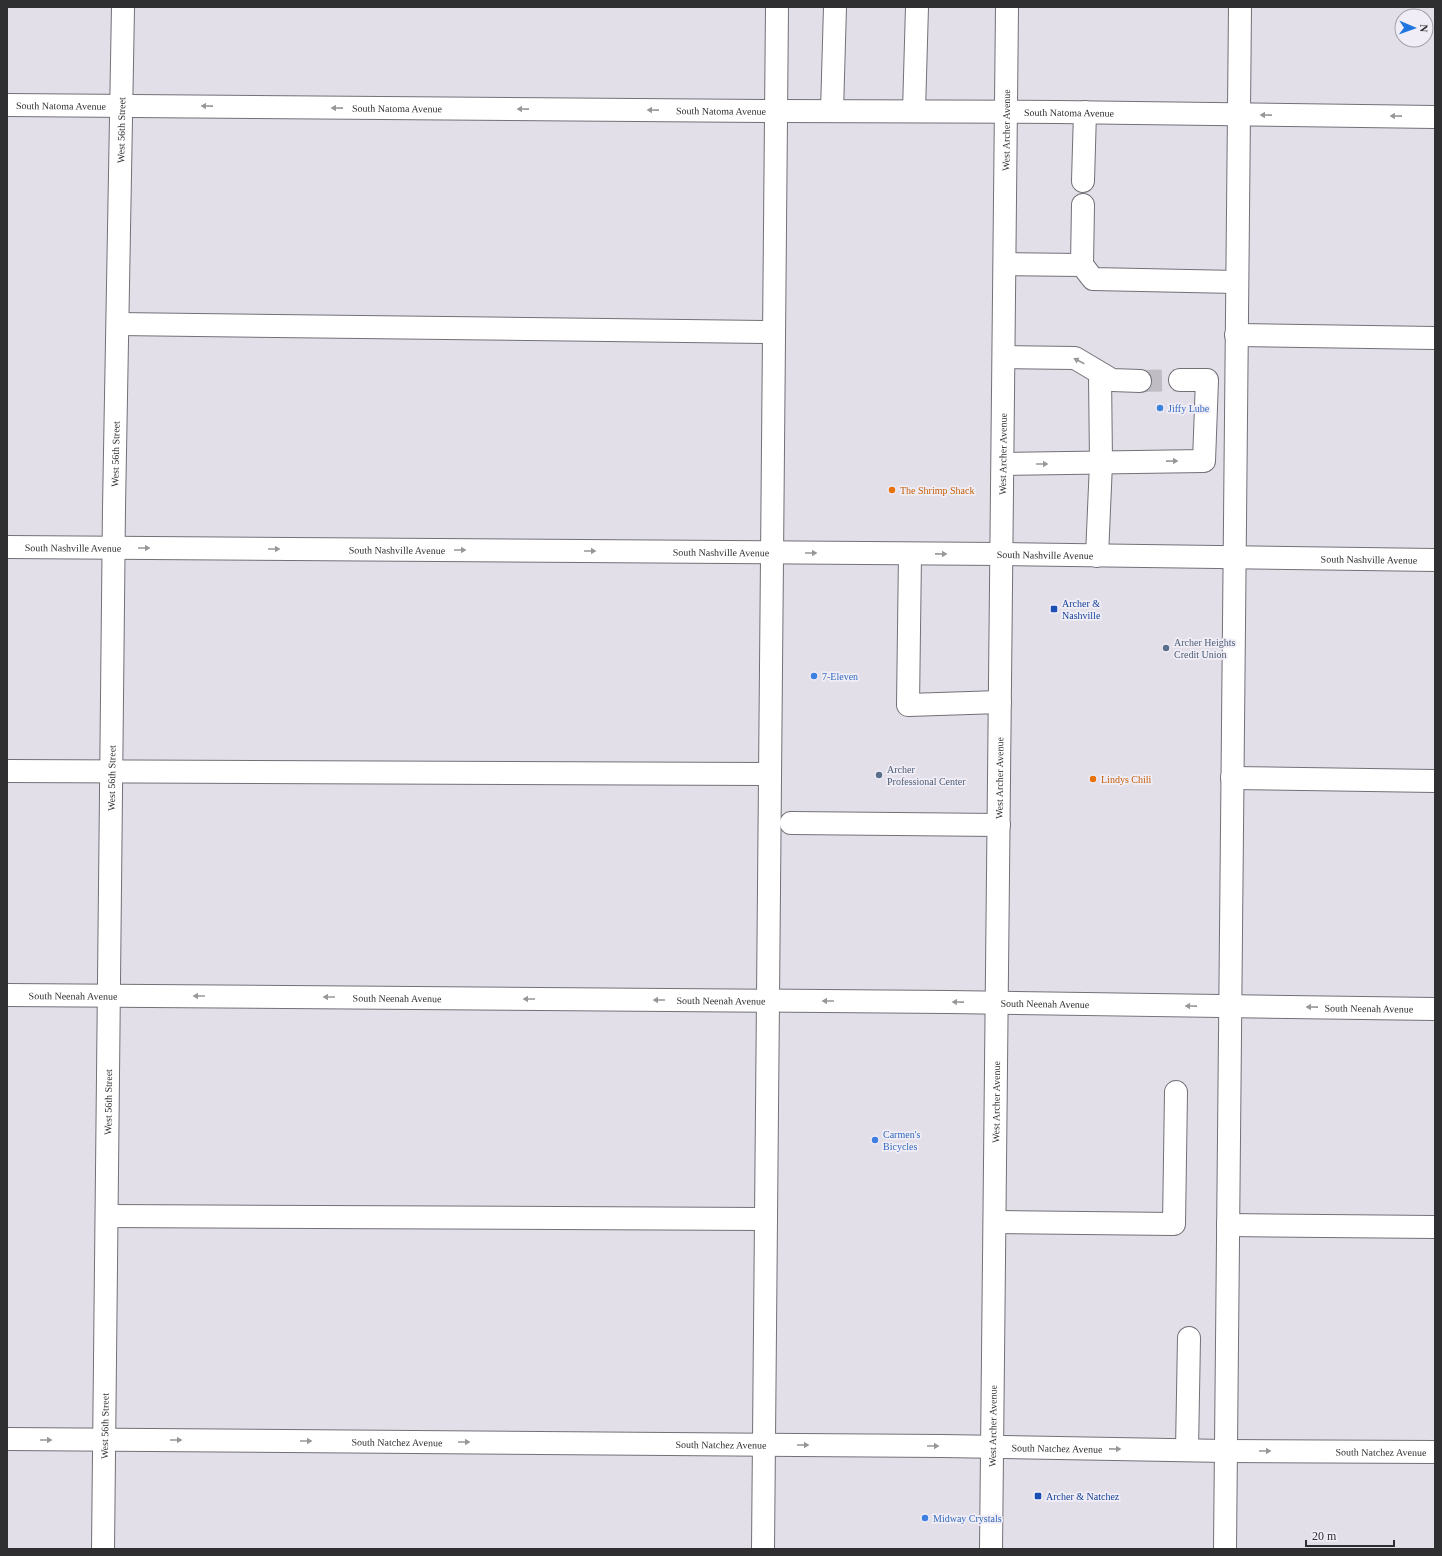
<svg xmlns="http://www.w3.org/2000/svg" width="1442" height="1556" font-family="'Times New Roman',serif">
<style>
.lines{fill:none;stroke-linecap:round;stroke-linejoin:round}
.minor-tunnel{stroke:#bfbcc3;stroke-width:22;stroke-dasharray:22 11;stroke-linecap:butt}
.minor-casing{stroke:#737078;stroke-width:24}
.major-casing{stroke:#737078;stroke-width:24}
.minor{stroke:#fff;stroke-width:22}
.major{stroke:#fff;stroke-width:22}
.oneway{fill:#979698}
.shop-dot{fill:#3f7fe0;stroke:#f0edf6;stroke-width:1.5}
.food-dot{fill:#e8710a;stroke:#f0edf6;stroke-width:1.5}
.transit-dot{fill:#1a4fb4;stroke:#f0edf6;stroke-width:1.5}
.service-dot{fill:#5c6f8a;stroke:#f0edf6;stroke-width:1.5}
.labels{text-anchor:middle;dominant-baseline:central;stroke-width:3.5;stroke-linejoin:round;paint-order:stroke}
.street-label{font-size:10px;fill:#2f2e31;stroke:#f0edf6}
.shop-label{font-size:10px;fill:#366cbe;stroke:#f0edf6;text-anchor:start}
.food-label{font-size:10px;fill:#c56008;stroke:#f0edf6;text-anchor:start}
.transit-label{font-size:10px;fill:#164399;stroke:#f0edf6;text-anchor:start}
.service-label{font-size:10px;fill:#4e5e75;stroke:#f0edf6;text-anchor:start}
</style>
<rect width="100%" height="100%" fill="#e3dfe8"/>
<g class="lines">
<path class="minor-tunnel" d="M1140 381 1180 380"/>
<defs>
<g id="minor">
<path id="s1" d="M7 105 776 111 1057 112 1435 117"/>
<path d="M832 111 835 7"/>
<path d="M914 111 917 7"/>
<path d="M1083 181 1085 112"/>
<path d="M1005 264 1082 265 1093 279 1236 282"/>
<path d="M1082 265 1083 205"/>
<path d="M118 324 774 332"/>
<path d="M1236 335 1435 338"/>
<path d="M1004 357 1075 358 1112 380 1140 381"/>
<path d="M1003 464 1204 461 1207 380H1180"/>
<path id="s2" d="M7 547 1002 554 1435 560"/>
<path d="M910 554 908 705 1000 702"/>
<path d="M1097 556 1101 463 1100 374"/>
<path d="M7 771 770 774"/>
<path d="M1232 778 1435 781"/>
<path d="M791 823 999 825"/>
<path id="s3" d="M7 995 948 1002 1435 1009"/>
<path d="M108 1216 766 1219"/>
<path d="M995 1222 1174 1224 1176 1092"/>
<path d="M1228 1225 1435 1227"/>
<path id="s4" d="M7 1439 942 1446 1226 1451 1435 1452"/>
<path d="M1187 1450 1189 1338"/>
<path id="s5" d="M103 1549 114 508 123 7"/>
<path d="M763 1549 777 7"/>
<path d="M1225 1549 1240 7"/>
</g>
<g id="major">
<path id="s6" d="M991 1549 1007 7"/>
</g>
</defs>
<use href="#minor" class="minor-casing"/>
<use href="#major" class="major-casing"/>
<use href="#minor" class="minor"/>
<use href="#major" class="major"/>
</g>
<defs><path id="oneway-solid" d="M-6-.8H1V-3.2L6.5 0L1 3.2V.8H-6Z"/></defs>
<g class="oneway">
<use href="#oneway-solid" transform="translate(207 106) rotate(-179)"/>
<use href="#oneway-solid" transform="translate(337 108) rotate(-179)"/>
<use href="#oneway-solid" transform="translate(523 109) rotate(-179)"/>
<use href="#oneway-solid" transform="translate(653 110) rotate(-179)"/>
<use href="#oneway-solid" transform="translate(1266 115) rotate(-179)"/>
<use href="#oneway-solid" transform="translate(1396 116) rotate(-179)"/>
<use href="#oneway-solid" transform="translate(1079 361) rotate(-153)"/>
<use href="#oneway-solid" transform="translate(1172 461) rotate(-1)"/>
<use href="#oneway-solid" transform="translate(1042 464)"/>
<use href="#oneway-solid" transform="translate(144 548)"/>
<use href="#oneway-solid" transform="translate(274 549)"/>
<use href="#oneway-solid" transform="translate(460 550)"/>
<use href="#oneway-solid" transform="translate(590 551)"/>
<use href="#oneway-solid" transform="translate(811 553)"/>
<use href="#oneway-solid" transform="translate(941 554) rotate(1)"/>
<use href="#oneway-solid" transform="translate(199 996) rotate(-180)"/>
<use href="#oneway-solid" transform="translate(329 997) rotate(-180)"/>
<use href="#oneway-solid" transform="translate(529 999) rotate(-180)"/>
<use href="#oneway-solid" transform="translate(659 1000) rotate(-180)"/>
<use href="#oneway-solid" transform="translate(828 1001) rotate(-180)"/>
<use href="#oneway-solid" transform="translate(958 1002) rotate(-179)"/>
<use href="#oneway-solid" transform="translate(1191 1006) rotate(-179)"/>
<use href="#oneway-solid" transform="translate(1312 1007) rotate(-179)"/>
<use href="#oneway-solid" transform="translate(46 1440)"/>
<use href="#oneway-solid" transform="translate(176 1440)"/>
<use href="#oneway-solid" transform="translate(306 1441)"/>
<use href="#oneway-solid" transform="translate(464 1442)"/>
<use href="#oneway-solid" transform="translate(803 1445)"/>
<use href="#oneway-solid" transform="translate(933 1446)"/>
<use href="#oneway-solid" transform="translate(1115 1449) rotate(1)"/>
<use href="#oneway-solid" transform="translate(1265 1451)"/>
</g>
<g class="shop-dot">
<circle cx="1160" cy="408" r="4"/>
<circle cx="814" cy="676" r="4"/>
<circle cx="875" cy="1140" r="4"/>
<circle cx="925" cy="1518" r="4"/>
</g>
<g class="food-dot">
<circle cx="892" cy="490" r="4"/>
<circle cx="1093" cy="779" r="4"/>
</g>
<g class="transit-dot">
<rect x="1050" y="605" width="8" height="8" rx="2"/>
<rect x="1034" y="1492" width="8" height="8" rx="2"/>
</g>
<g class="service-dot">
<circle cx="1166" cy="648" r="4"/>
<circle cx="879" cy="775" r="4"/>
</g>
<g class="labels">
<g class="street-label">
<text stroke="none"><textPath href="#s1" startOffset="54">South Natoma Avenue</textPath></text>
<text stroke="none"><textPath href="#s1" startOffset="390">South Natoma Avenue</textPath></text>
<text stroke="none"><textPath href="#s1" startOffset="714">South Natoma Avenue</textPath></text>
<text stroke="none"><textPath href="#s1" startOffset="1062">South Natoma Avenue</textPath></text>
<text stroke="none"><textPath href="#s5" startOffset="1419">West 56th Street</textPath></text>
<text stroke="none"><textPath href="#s6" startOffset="1419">West Archer Avenue</textPath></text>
<text stroke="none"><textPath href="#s5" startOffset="1095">West 56th Street</textPath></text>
<text stroke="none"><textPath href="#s6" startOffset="1095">West Archer Avenue</textPath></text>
<text stroke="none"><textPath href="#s2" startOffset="66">South Nashville Avenue</textPath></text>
<text stroke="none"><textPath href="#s2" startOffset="390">South Nashville Avenue</textPath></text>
<text stroke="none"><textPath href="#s2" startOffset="714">South Nashville Avenue</textPath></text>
<text stroke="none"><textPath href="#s2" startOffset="1038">South Nashville Avenue</textPath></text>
<text stroke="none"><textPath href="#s2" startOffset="1362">South Nashville Avenue</textPath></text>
<text stroke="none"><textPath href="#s5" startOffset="771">West 56th Street</textPath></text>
<text stroke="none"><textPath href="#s6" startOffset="771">West Archer Avenue</textPath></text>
<text stroke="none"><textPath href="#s3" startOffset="66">South Neenah Avenue</textPath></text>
<text stroke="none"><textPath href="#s3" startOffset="390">South Neenah Avenue</textPath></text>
<text stroke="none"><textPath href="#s3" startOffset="714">South Neenah Avenue</textPath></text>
<text stroke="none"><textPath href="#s3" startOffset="1038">South Neenah Avenue</textPath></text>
<text stroke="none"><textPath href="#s3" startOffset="1362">South Neenah Avenue</textPath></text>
<text stroke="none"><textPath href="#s5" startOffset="447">West 56th Street</textPath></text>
<text stroke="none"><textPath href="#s6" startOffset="447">West Archer Avenue</textPath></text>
<text stroke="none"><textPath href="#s5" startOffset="123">West 56th Street</textPath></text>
<text stroke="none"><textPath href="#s6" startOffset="123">West Archer Avenue</textPath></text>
<text stroke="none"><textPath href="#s4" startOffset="390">South Natchez Avenue</textPath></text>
<text stroke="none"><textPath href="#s4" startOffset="714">South Natchez Avenue</textPath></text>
<text stroke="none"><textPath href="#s4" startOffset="1050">South Natchez Avenue</textPath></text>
<text stroke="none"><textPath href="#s4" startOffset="1374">South Natchez Avenue</textPath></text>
</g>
<g class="shop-label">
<text x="1168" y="408">Jiffy Lube</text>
<text x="822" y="676">7-Eleven</text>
<text x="883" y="1134">Carmen's<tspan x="883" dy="12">Bicycles</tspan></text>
<text x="933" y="1518">Midway Crystals</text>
</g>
<g class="food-label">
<text x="900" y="490">The Shrimp Shack</text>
<text x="1101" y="779">Lindys Chili</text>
</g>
<g class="transit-label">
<text x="1062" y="603">Archer &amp;<tspan x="1062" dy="12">Nashville</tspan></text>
<text x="1046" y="1496">Archer &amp; Natchez</text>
</g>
<g class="service-label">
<text x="1174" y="642">Archer Heights<tspan x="1174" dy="12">Credit Union</tspan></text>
<text x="887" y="769">Archer<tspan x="887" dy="12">Professional Center</tspan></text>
</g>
</g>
<rect width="1442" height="1556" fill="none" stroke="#2f2e31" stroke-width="16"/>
<g transform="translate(1414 28) rotate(92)"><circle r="19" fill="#f0edf6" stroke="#a3a1a7"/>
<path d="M0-3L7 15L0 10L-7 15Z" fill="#1f76e0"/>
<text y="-6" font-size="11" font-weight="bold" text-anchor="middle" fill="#2f2e31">N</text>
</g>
<path d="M1306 1540v6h88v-6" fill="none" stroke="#2f2e31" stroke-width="2"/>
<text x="1312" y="1540" font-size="12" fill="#2f2e31" stroke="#f0edf6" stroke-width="3" paint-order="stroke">20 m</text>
</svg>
